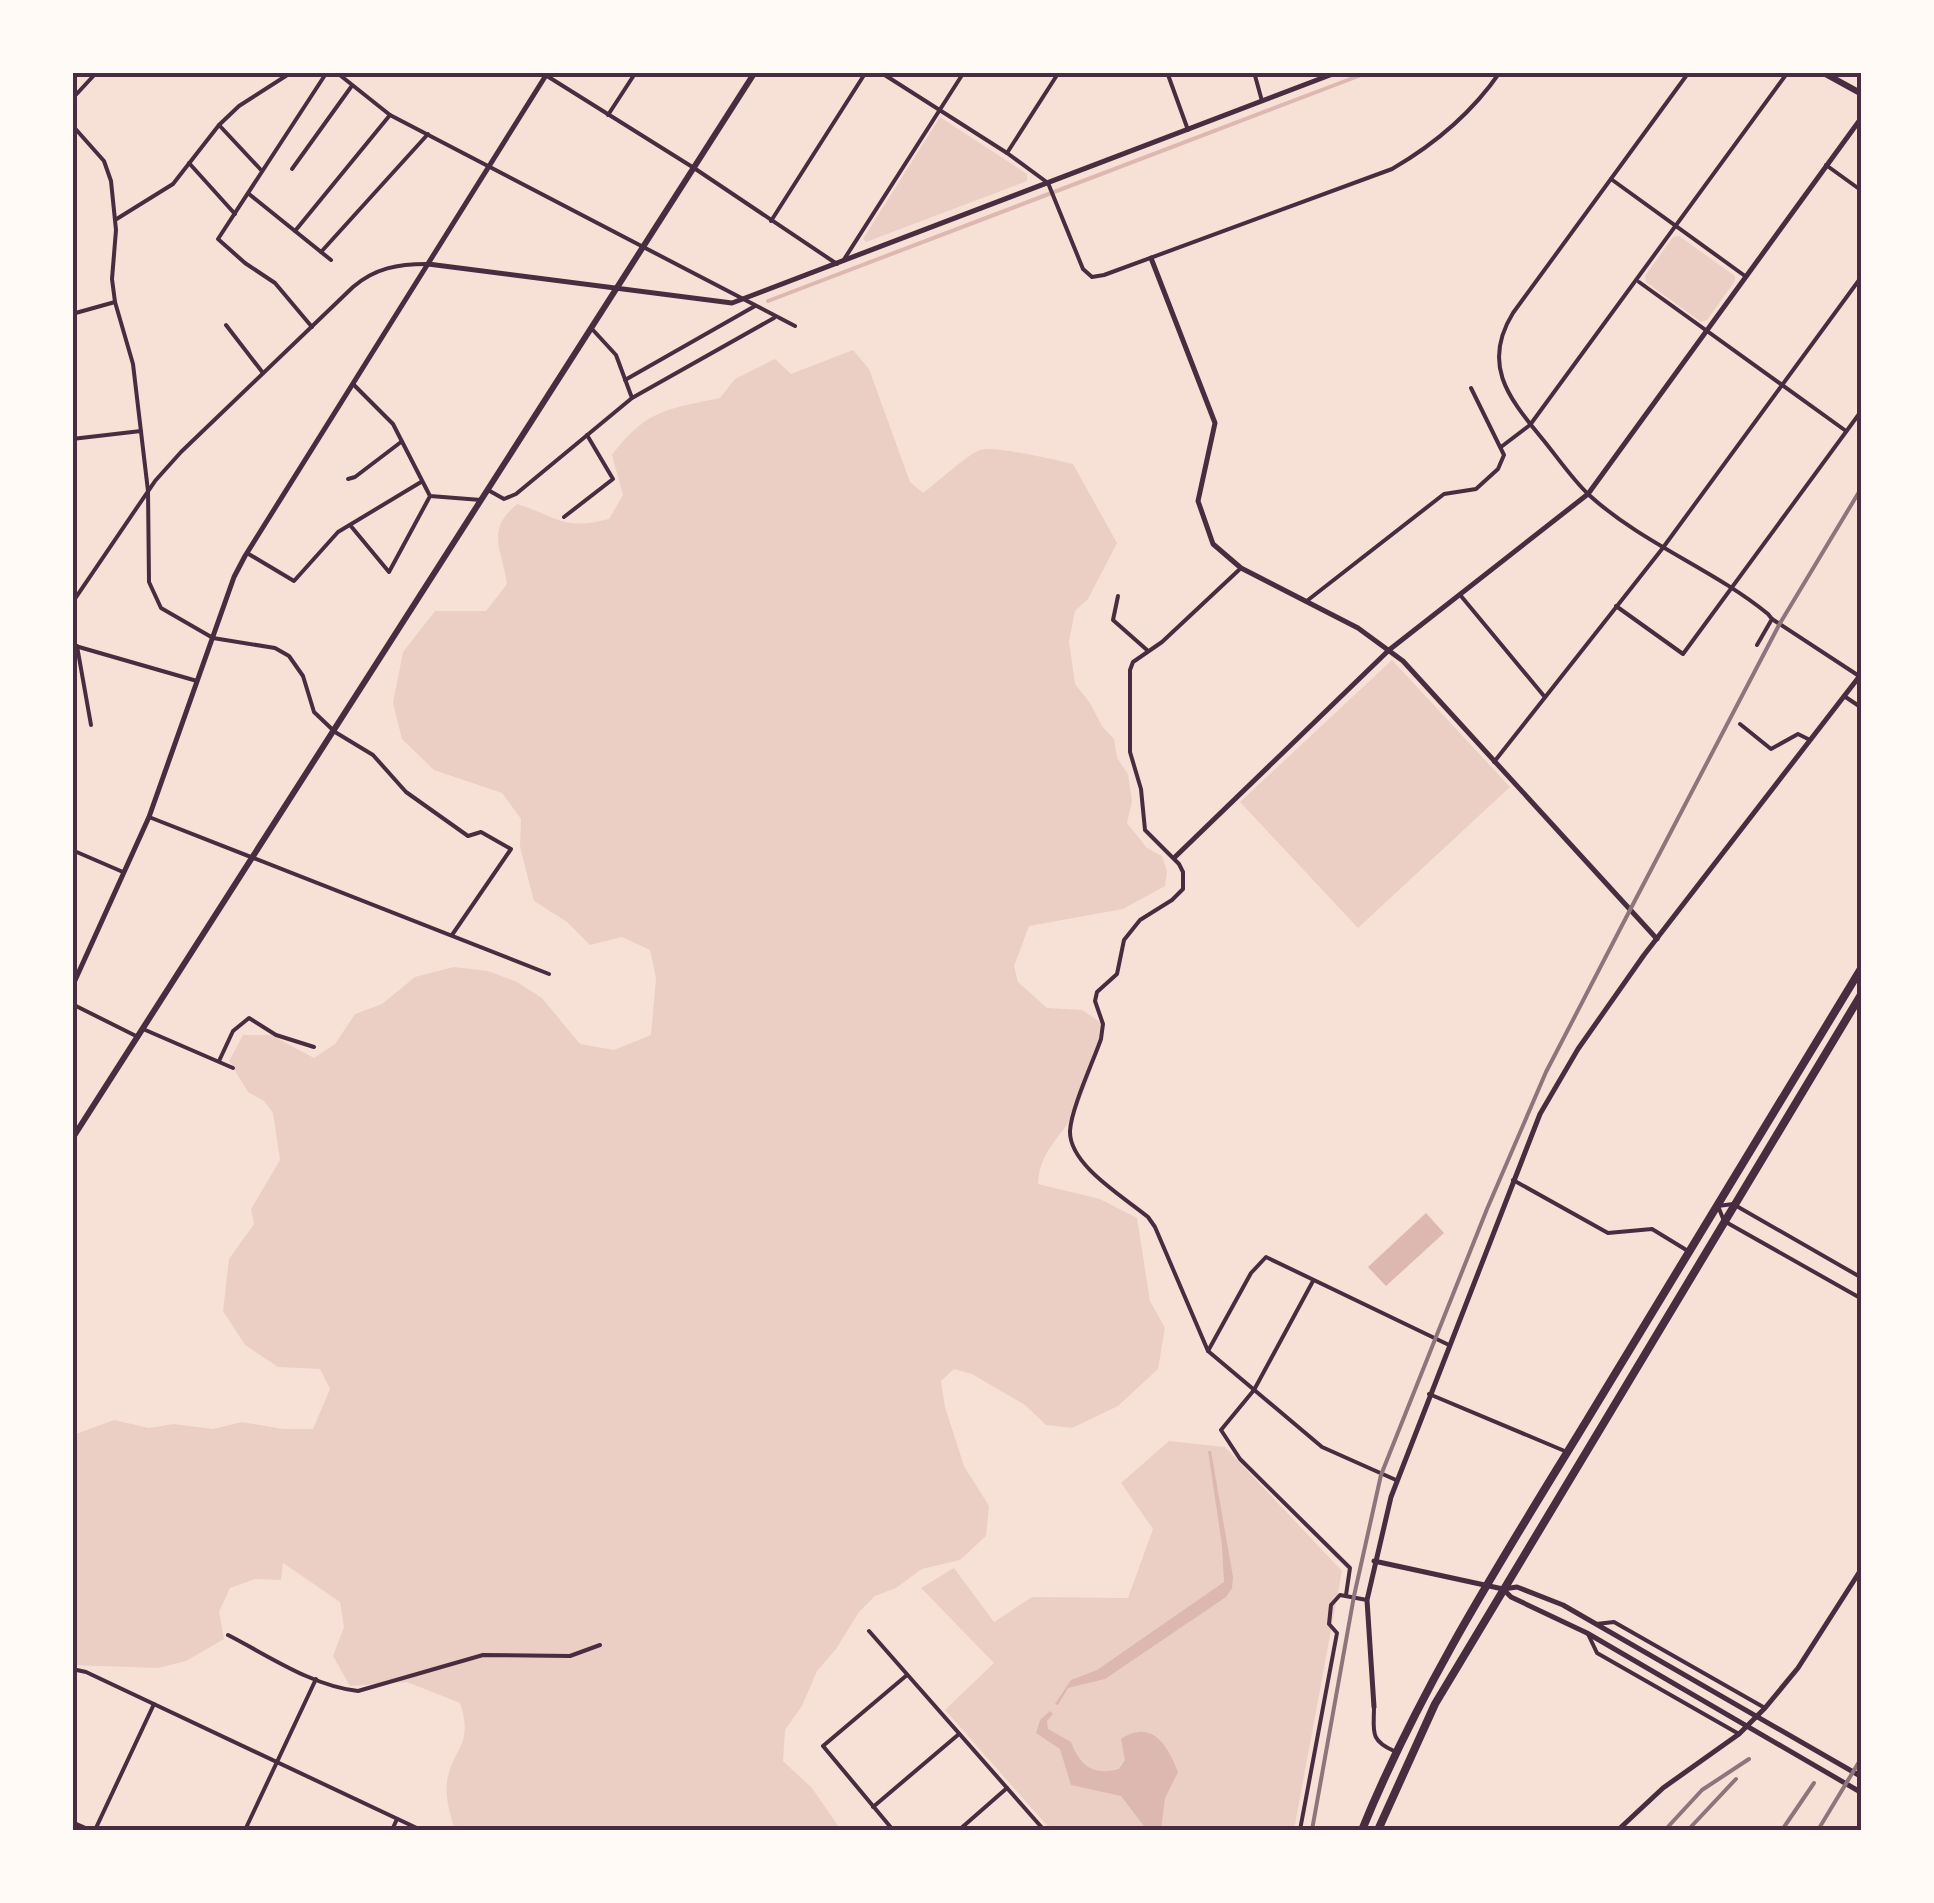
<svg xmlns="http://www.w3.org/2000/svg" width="1934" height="1903" font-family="Lato,sans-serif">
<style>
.green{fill:#ebcfc5}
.water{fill:#dcb8b0}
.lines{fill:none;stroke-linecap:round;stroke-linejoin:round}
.stream{stroke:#dcb8b0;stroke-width:4}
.minor{stroke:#4a2c40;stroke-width:4}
.tertiary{stroke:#4a2c40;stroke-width:5}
.primary{stroke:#4a2c40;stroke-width:6}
.trunk{stroke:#4a2c40;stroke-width:8}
.rail{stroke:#8f747c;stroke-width:4}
.neatline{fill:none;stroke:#4a2c40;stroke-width:4}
</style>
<rect width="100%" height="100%" fill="#f7e1d7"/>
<g class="green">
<path d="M940 117 1027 174V181L866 242 863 239Z"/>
<path d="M1679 236 1735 276V281L1707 320 1701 322 1646 282 1645 276 1673 237Z"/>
<path d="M853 350 869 369 910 482 923 493C938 482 965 456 980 450 993 445 1055 460 1073 464L1117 543 1088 599 1075 611 1069 641 1075 684 1090 703 1102 726 1114 739 1117 758 1128 774 1132 801 1127 823 1147 848 1162 856 1167 871 1165 886 1123 909 1029 926 1014 966 1018 982 1047 1008 1082 1010 1103 1024C1099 1051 1088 1083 1077 1108 1063 1137 1040 1148 1038 1184L1100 1199 1137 1218 1150 1301 1165 1328 1158 1369 1118 1406 1072 1428 1046 1425 1025 1405 972 1374 954 1369 941 1381 945 1407 964 1466 989 1506 986 1536 960 1560 922 1569 896 1588 875 1596 859 1612 836 1649 817 1671 802 1706 785 1730 783 1761 812 1788 841 1830H455C450 1816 445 1797 447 1781 453 1747 474 1746 460 1703L407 1682 350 1686 333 1656 344 1627 340 1602 283 1563 281 1580 255 1579 230 1588 219 1612 224 1639 186 1661 158 1668 73 1665V1435L114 1420 149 1428 174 1424 213 1429 242 1422 283 1429H313L330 1389 320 1369 278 1367 245 1345 223 1311 229 1259 254 1224 251 1209 280 1160 273 1113 264 1101 248 1092 229 1061 243 1035H271L314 1058 335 1044 355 1014 382 1004 415 977 454 967 488 971 517 982 542 998 580 1044 614 1050 651 1035 656 978 650 950 622 937 590 945 567 922 534 901 520 847 521 819 502 793 434 770 402 739 393 703 403 652 435 611H486L507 584C502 548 485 531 517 504 559 517 562 531 609 519L623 495 612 455C646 410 667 409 720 398L735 379 775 359 791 374Z"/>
<path d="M1392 660 1510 787 1358 928 1240 802Z"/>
<path d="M1169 1441 1225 1447 1342 1571 1294 1830H1051L945 1710 994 1663 921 1588 954 1568 994 1622 1032 1597 1128 1598 1153 1529 1121 1483Z"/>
</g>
<g class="water">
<path d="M1426 1213 1444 1233 1386 1286 1368 1267Z"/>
<path d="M1208 1451H1211L1233 1577 1232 1588 1226 1597 1105 1679 1068 1688 1058 1705 1055 1704 1071 1680 1097 1670 1224 1582 1222 1545Z"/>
<path d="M1050 1711 1053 1714 1047 1721 1048 1729 1071 1742C1080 1766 1093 1776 1119 1769L1125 1760 1121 1739C1152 1718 1168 1746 1178 1772L1165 1798 1161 1830H1147L1121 1796 1071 1785 1060 1749 1036 1733 1040 1720Z"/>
</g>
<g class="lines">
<path class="stream" d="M768 301 1369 72"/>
<g class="minor">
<path d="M336 72 390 115 795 326"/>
<path d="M880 72 1007 153 1048 183 1083 269 1092 277 1104 275 1392 169C1435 144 1472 113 1500 72"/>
<path d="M1167 72 1188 130"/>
<path d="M1254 72 1262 101"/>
<path d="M1689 72 1513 313C1482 363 1507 396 1540 436 1556 455 1571 478 1589 495 1643 544 1713 569 1768 614L1772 619 1757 645"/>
<path d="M547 76 694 168 837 264"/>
<path d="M72 99 97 72"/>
<path d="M608 115 636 72"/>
<path d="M72 125 104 161 111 181 116 230 112 279 115 302 133 364 148 491 149 582 161 608 213 638 275 648 289 656 303 676 314 712 335 732 373 755 406 792 468 836 481 832 511 849 452 935"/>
<path d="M219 125 262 171"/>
<path d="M1007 153 1059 72"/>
<path d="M189 163 235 214"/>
<path d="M1826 165 1862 191"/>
<path d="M292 169 351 87"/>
<path d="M1611 179 1745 276"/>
<path d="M249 194 331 260"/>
<path d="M115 220 173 184 219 125 239 106 292 72"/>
<path d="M771 221 866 72"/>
<path d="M295 231 390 115"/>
<path d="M321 252 428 134"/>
<path d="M843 261 964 72"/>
<path d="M1639 282 1846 431"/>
<path d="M72 314 115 302"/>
<path d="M226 325 263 373"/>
<path d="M312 327 275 283 245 263 218 239 327 72"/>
<path d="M593 330 616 355 632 398"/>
<path d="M625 380 755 306"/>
<path d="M353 384 393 424 430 496 481 500"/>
<path d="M72 439 141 431"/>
<path d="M1501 447 1530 425 1788 72"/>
<path d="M348 479 355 477 401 442"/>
<path d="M488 490 504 499 516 494 632 398 774 318"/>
<path d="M564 517 613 479 587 435"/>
<path d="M350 525 389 572 429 498"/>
<path d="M247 553 294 581 338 532 421 482"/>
<path d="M1241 568 1162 642 1133 662 1130 670V752L1141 789 1145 830 1179 864 1183 872V889L1172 900 1140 920 1124 940 1117 974 1097 992 1095 1001 1103 1024 1101 1039C1093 1062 1071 1109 1070 1131 1069 1165 1124 1197 1148 1217L1155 1227 1208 1351 1322 1447 1396 1480"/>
<path d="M1118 596 1113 620 1147 650"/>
<path d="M1461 596 1544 696"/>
<path d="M1308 600 1444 494 1476 489 1498 469 1504 455 1471 388"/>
<path d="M72 603 155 481 181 452 353 287C375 268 398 264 427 264"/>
<path d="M1616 606 1683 654 1862 410"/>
<path d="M1772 619 1859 676"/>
<path d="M72 645 197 681"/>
<path d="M77 646 91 725"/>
<path d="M1844 696 1862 708"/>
<path d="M1740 724 1771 749 1798 734 1810 740"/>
<path d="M1494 762 1662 549 1862 276"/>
<path d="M149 817 549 974"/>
<path d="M72 850 123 872"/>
<path d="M72 1004 138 1037"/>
<path d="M143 1029 233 1068"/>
<path d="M219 1061 233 1031 249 1018 276 1035 314 1047"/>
<path d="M1513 1180 1608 1233 1652 1229 1688 1251"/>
<path d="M1862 1278 1733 1204 1718 1206 1724 1221 1862 1299"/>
<path d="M1313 1281 1254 1390 1221 1430 1240 1459 1350 1568 1346 1595"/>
<path d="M1208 1351 1251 1273 1266 1257 1449 1345"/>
<path d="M1429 1394 1567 1452"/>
<path d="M1596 1624 1614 1622 1765 1708"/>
<path d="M869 1631 1044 1830"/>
<path d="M1588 1634 1597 1653 1739 1734"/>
<path d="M228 1635C269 1656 312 1686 358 1691L483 1655 570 1656 600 1645"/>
<path d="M72 1669 86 1672 421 1830"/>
<path d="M1374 1707C1374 1731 1369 1740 1394 1751"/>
<path d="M873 1807 959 1734"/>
<path d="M72 1822 90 1830"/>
<path d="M95 1830 154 1704"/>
<path d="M245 1830 316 1679"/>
<path d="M392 1830 397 1819"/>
<path d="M893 1830 823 1746 907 1675"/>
<path d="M959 1830 1007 1788"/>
<path d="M1300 1830 1337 1633 1329 1624 1331 1605 1340 1595 1367 1600"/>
</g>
<g class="tertiary">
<path d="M1151 258 1215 423 1198 501 1213 544 1241 568 1358 628 1403 661 1657 939"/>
<path d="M428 264 732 303 1338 72"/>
<path d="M1175 857 1389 650 1588 494 1862 117"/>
<path d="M72 987 149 817 234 577 245 556 548 72"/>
<path d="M1374 1561 1503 1589 1517 1587 1563 1605 1862 1777"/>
<path d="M1503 1589 1511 1597 1587 1633 1862 1793"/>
<path d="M1374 1707 1367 1600 1391 1497 1540 1114 1578 1049 1644 955 1862 673"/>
<path d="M1618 1830 1663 1788 1739 1734 1765 1708 1798 1668 1862 1568"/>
</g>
<g class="primary">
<path d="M1822 72 1862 94"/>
<path d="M72 1139 755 72"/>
</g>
<g class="trunk">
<path d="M1362 1830C1421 1685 1506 1553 1587 1420 1679 1269 1771 1118 1862 967"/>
<path d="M1378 1830 1435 1704 1862 993"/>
</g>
<g class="rail">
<path d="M1312 1830 1354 1596 1381 1475 1487 1209 1546 1072 1630 910 1779 625 1862 487"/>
<path d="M1665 1830 1702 1790 1749 1759"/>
<path d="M1688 1830 1736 1779"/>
<path d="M1744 1830 1746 1828"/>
<path d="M1782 1830 1814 1783"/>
<path d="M1818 1830 1862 1757"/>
</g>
</g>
<rect width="1934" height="1903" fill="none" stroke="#fffaf5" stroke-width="150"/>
<rect x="75" y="75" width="1784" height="1753" class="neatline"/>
</svg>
